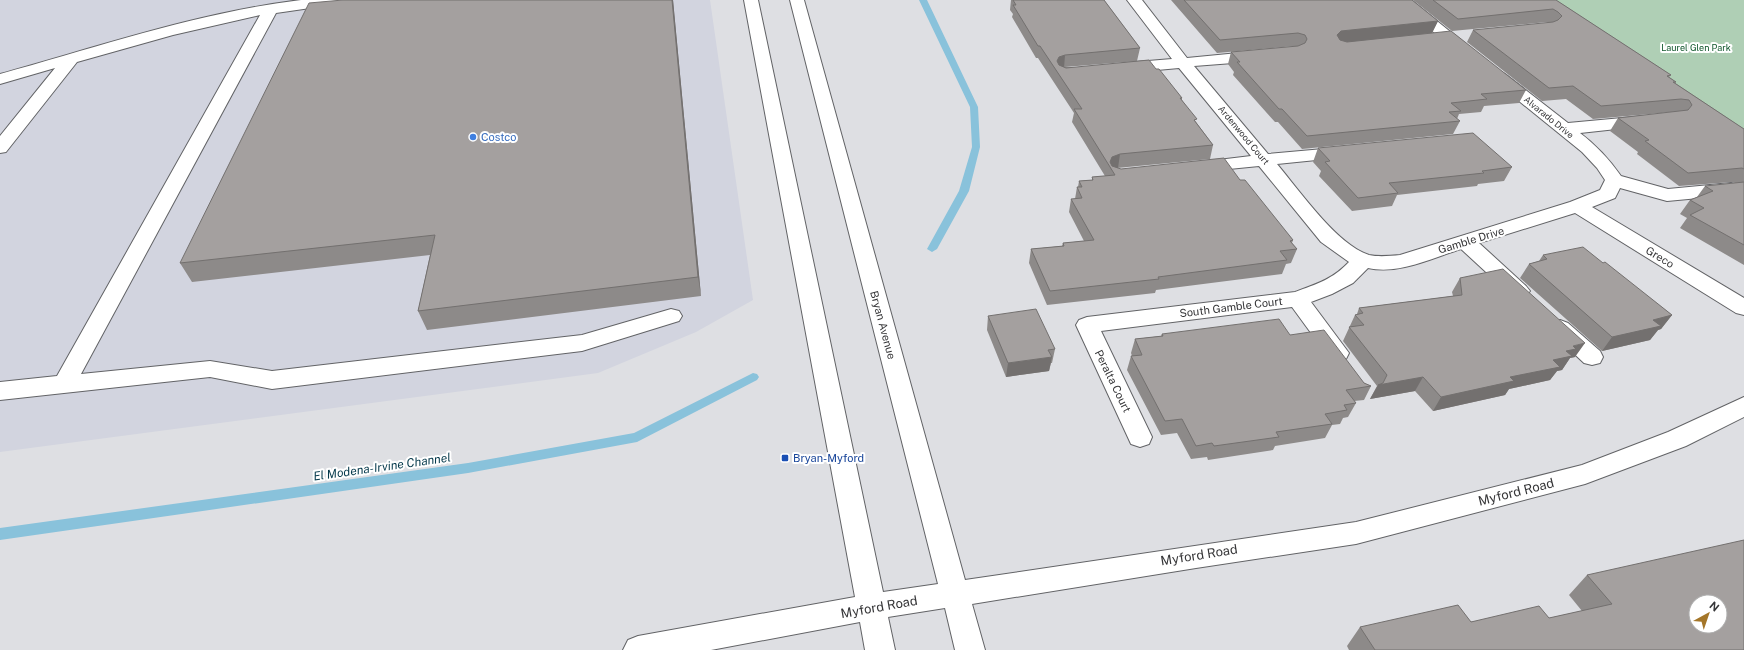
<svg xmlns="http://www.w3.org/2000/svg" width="1744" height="650" font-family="'Public Sans',sans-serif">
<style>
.built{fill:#d2d4df}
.green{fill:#afcfb5}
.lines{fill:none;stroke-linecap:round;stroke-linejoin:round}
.stream{fill:#89c2db;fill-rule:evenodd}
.lane-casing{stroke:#626366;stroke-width:2}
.street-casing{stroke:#626366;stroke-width:2}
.secondary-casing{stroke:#626366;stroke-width:2}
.lane{fill:#fff;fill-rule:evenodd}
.street{fill:#fff;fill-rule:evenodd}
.secondary{fill:#fff;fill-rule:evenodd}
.wall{fill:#8d8a89}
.shaded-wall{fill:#73706f}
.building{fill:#a4a09f;stroke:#73706f;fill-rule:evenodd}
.shop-dot{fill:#3f7fe0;stroke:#fff;stroke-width:1.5}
.transit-dot{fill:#1a4fb4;stroke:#fff;stroke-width:1.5}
.labels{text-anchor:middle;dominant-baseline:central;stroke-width:4;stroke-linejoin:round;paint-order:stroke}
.far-park-label{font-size:9px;fill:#0d5429;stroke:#fff}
.far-street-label{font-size:9px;fill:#363638;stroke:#fff}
.shop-label{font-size:11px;fill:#366cbe;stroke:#fff;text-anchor:start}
.street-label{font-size:11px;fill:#363638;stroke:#fff}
.transit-label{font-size:11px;fill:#164399;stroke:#fff;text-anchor:start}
.water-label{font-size:12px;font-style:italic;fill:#05394b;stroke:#fff}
.near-street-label{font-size:13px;fill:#363638;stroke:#fff}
</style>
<rect width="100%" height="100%" fill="#dedfe3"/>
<path class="built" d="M0 0H710L753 300 696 332 598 373 0 452Z"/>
<path class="green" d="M1541 0H1744V137Z"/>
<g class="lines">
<g class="stream">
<path d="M919 0H927L978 107 980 147 969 191 937 249 932 252 927 249 959 191 972 147 970 107Z"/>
<path d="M753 373 757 374 759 377 757 380 637 442 468 473 0 540V528L468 463 634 433Z"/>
</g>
<defs>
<path id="lane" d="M301 0H345L343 3 338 4 276 13 81 374 210 361 272 371 582 335 671 309 679 311 682 316 679 321 582 351 272 389 210 377 0 400V382L57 376 260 15 173 35 77 62 6 152 0 153V136L55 68 0 84V74C98 47 200 12 301 0Z"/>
<g id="street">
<path d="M1127 0H1142L1187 58 1259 51 1265 53 1267 56 1265 59 1259 61 1194 66 1268 154 1346 147 1352 148 1355 152 1352 156 1346 157 1277 164C1299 190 1337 245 1369 255 1378 257 1390 256 1400 255L1570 202 1600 190 1605 180 1597 168 1582 152 1493 80 1491 77 1493 74 1499 72 1505 74 1568 123 1644 116 1650 117 1653 121 1650 125 1644 126 1580 133C1596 145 1609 159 1621 176L1668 189 1731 183 1738 185 1740 189 1738 193 1731 195 1667 201 1620 188 1615 198 1592 207 1744 298V315L1736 313 1575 213 1479 243 1526 286 1530 291 1526 296 1519 298 1512 296 1461 249C1432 258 1399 275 1368 268L1353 283 1332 294 1311 302 1349 353 1346 359 1338 361 1330 359 1292 307 1101 331 1152 437 1149 444 1140 447 1131 444 1076 325 1079 320 1087 317 1295 292C1317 284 1333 279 1349 262L1321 242 1259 166 1199 172 1193 171 1190 167 1193 163 1251 156 1179 68 1124 73 1118 71 1116 68 1118 65 1124 63 1172 59Z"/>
<path d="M1395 0H1411L1474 51 1472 54 1466 56 1460 54Z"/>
<path d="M1560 320 1568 323 1600 351 1603 357 1600 363 1592 365 1584 363 1552 333 1549 328 1552 323Z"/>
</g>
<path id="secondary" d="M744 0H758L883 592 938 584 790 0H804L965 580 1356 522 1582 465 1668 432 1744 397V417L1686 446 1585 484 1356 544 1196 568 972 604 985 650H955L945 608 888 617 895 650H865L860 622 711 650H623L628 640 638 636 855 597Z"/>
</defs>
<use href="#lane" class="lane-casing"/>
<use href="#street" class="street-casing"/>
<use href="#secondary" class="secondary-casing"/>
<use href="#lane" class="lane"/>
<use href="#street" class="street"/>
<use href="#secondary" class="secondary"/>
</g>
<g class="wall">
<path d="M673 0 701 296 427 330 418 311 430 255 192 282 180 263Z"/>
<path d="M1011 0H1104L1140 48 1137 61 1065 67 1156 69 1182 98V100L1196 122 1213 145 1210 159 1117 168 1121 169 1240 180 1293 240 1292 243 1297 249 1291 263 1286 264 1282 274 1156 290 1155 293 1047 305 1029 263 1031 249 1062 246 1063 243 1084 241 1069 212 1071 199H1075L1077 187H1078L1079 181 1092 180V177L1105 176 1072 122 1074 113 1038 58H1036L1012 17 1013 14 1010 10Z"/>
<path d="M1171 0H1412L1438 21 1432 33 1526 90 1519 103 1484 106 1481 112 1459 114 1457 119 1460 121 1453 134 1302 149 1278 122H1275L1233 75 1234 72 1228 64 1231 52 1296 46H1294L1217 53Z"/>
<path d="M1413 0H1556L1671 75 1669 77 1676 82 1675 83 1744 129V265L1680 228 1687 218 1680 214 1690 200 1697 197 1705 186 1735 183 1732 182 1679 186 1637 154 1638 152 1610 131 1618 118 1675 112H1673L1593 119 1566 99 1542 101 1467 42 1473 30 1549 23 1547 22 1452 31Z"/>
<path d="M1318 148 1512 167 1504 181 1478 184 1477 186 1397 195 1392 206 1352 211 1319 176 1321 171 1313 162Z"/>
<path d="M1543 255 1603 263 1672 315 1661 329 1658 330 1650 340 1602 351 1520 278 1529 264 1539 261Z"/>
<path d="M1460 278 1575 357 1570 358 1562 370 1557 371 1550 380 1509 389 1505 395 1433 411 1415 391 1370 399 1377 386 1343 341 1355 315 1357 314 1359 308 1453 296 1452 292Z"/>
<path d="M988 316 1055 349 1052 363H1051L1049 371 1006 377 987 330Z"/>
<path d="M1162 334 1290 335 1364 383 1371 386 1364 400 1354 401 1356 403 1348 417 1343 418 1340 424 1332 425 1325 438 1275 446 1273 450 1208 460 1207 457 1191 459 1177 433 1161 435 1127 370 1131 356H1132L1131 353 1135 339 1161 336Z"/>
<path d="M1587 575 1744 650H1349L1347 646 1360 627 1549 618 1582 611 1569 595Z"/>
</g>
<g class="shaded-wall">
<path d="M672 0H673L701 296 698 277Z"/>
<path d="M1438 21 1432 33 1337 44V35L1341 31Z"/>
<path d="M1065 55 1064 68 1058 70 1057 61 1059 57Z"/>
<path d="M1120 154 1118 168 1111 170 1110 162 1112 157Z"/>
<path d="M1672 315 1661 329 1658 330 1650 340 1602 351 1612 337 1653 320Z"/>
<path d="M1585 343 1575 357 1570 358 1562 370 1557 371 1550 380 1509 389 1505 395 1433 411 1441 397 1510 377 1553 360 1573 346Z"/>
<path d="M1052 357 1049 371 1006 377 1008 363Z"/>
<path d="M1423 377 1415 391 1370 399 1378 385Z"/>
</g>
<g class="building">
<path d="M343 0H672L698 277 418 311 435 235 180 263 309 3Z"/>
<path d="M1013 0H1104L1140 48 1065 55 1059 57 1057 61 1059 65 1066 68 1149 60 1156 69H1159L1182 98H1180L1197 119 1194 120 1213 145 1120 154 1112 157 1110 162 1112 166 1121 169 1224 158 1240 180H1245L1293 240 1290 241 1297 249 1280 251 1287 260 1158 277 1159 279 1050 291 1031 249 1064 246 1063 243 1094 240 1071 199 1082 198 1077 187H1082L1079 181 1093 180 1092 177 1115 175 1074 109H1082L1040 46H1038L1013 5H1016Z"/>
<path d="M1184 0H1412L1438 21 1341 31 1337 35 1340 40 1347 42 1451 31 1526 90 1481 94 1487 99 1451 103 1461 111 1449 112 1460 121 1307 136 1282 109H1279L1237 62H1240L1231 52 1298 46 1305 43 1307 39 1305 35 1298 33 1220 40Z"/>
<path d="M1433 0H1556L1671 75 1667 76 1676 82H1673L1744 129V169L1742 168 1688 173 1645 141 1649 140 1618 118 1688 110 1692 105 1689 100 1681 99 1601 106 1573 86 1549 88 1473 30 1553 22 1558 20 1562 16 1558 12 1553 9 1458 19Z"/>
<path d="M1473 133 1512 167 1482 171 1484 173 1389 183 1398 193 1358 198 1325 162 1330 161 1318 148Z"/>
<path d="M1744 182V245L1690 215 1704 208 1690 200 1713 191 1705 186Z"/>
<path d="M1583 247 1603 263 1605 262 1672 315 1653 320 1661 326 1612 337 1529 264 1547 259 1543 255Z"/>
<path d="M1503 269 1585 343 1573 346 1576 349 1566 351 1572 356 1553 360 1560 367 1510 377 1514 381 1441 397 1423 377 1378 385 1383 383 1387 375 1349 327 1364 325 1355 315 1363 313 1359 308 1462 295 1460 278Z"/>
<path d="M1036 309 1055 349 1048 350 1052 357 1008 363 988 316Z"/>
<path d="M1279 319 1290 335 1324 330 1364 383 1371 386 1346 390 1356 403 1344 405 1347 410 1325 414 1332 424 1276 432 1279 437 1214 446 1212 443 1196 446 1182 419 1165 421 1131 356 1142 355 1135 339 1163 336 1162 334Z"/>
<path d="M1744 540V650H1375L1360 627 1458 605 1471 622 1539 606 1549 618 1612 604 1587 575ZM1696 602H1720V626H1696Z"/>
</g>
<circle class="shop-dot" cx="473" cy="137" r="4"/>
<rect class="transit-dot" x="781" y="454" width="8" height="8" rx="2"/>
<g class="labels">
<g class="far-park-label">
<text x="1696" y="47">Laurel Glen Park</text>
</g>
<g class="far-street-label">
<text transform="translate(1549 117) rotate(39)">Alvarado Drive</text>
<text transform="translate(1244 135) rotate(50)">Ardenwood Court</text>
</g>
<g class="shop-label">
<text x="481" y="137">Costco</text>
</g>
<g class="street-label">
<text transform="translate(1471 240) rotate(-17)">Gamble Drive</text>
<text transform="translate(1660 257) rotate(31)">Greco</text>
<text transform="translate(1231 307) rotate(-7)">South Gamble Court</text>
<text transform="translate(883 325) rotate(75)">Bryan Avenue</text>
<text transform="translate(1113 381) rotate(64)">Peralta Court</text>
</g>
<g class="transit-label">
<text x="793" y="458">Bryan-Myford</text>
</g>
<g class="water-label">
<text transform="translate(382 467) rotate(-8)">El Modena-Irvine Channel</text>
</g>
<g class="near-street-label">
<text transform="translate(1516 492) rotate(-14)">Myford Road</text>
<text transform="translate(1199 555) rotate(-9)">Myford Road</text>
<text transform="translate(879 607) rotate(-10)">Myford Road</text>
</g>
</g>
<g transform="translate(1708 614) rotate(40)"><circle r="19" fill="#ffffff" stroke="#afafaf"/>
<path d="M0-3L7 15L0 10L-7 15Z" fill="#a47629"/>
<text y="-6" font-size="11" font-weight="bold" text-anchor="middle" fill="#363638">N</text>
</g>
</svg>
